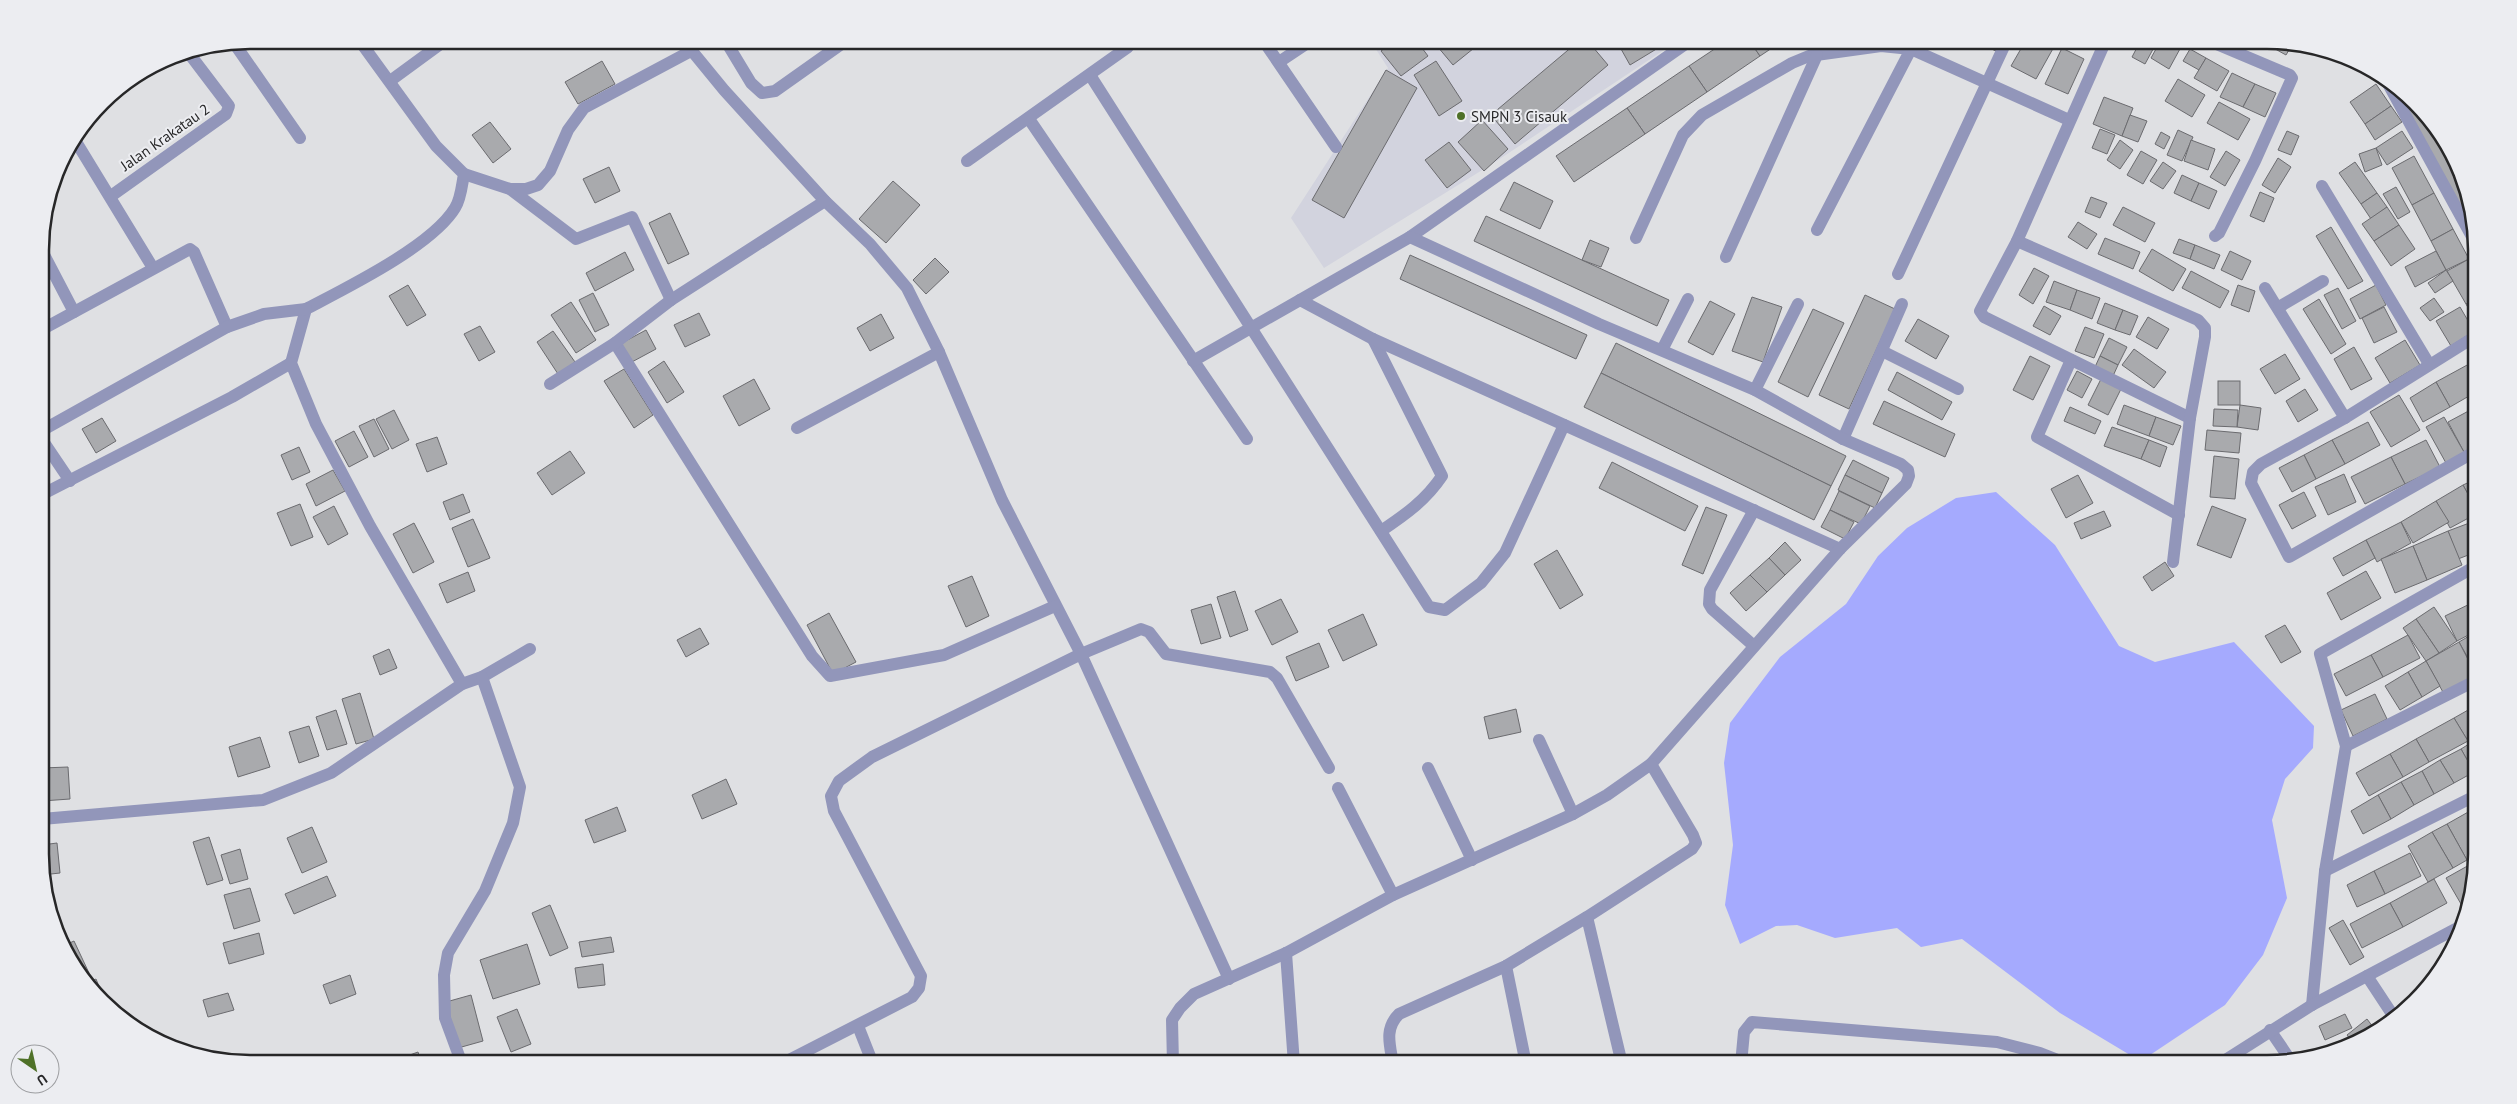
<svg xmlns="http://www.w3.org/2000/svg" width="2517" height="1104" font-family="'PT Sans',sans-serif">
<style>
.built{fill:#d2d3de}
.water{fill:#a5aafe}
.building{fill:#a9aaad;stroke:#6b6b6f}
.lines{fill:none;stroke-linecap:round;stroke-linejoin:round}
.street{stroke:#9296ba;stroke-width:12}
.poi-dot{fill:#4f7128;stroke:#ecedf1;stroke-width:2}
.labels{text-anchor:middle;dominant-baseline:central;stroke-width:4;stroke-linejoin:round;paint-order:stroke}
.poi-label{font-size:15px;fill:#272728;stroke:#ecedf1;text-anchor:start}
.street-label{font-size:15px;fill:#272728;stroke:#ecedf1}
.rim{fill:none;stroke:#272728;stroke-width:2.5}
</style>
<rect width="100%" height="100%" fill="#dfe0e3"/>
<path class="built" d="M1370 40H1658L1664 50 1492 164 1324 268 1291 218 1388 68Z"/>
<path class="water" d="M1996 492 2055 545 2119 646 2155 662 2234 642 2314 726 2313 748 2285 779 2272 820 2287 898 2263 955 2225 1005 2150 1055H2130L2060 1013 1962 939 1921 947 1897 928 1835 938 1797 925 1776 926 1740 944 1725 905 1733 845 1724 763 1730 723 1780 657 1846 604 1878 556 1907 528 1956 498Z"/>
<g class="building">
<path d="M1395 40H1416L1428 56 1401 76 1381 51Z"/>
<path d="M1432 40H1484L1453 65Z"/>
<path d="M1580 40H1587L1608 65 1515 144 1491 115Z"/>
<path d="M1616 40H1660L1663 45 1630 65Z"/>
<path d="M1728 40H1749L1760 56 1707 92 1689 66Z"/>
<path d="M1749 40H1784L1760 56Z"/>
<path d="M1971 40H2001L1996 51Z"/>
<path d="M2026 40H2045L2055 45 2036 79 2011 66Z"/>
<path d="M2067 40H2088L2083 48Z"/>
<path d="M2141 40H2158L2145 64 2132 57Z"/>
<path d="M2161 40H2168L2181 47 2169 69 2151 58Z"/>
<path d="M2259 40H2267L2292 45 2286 55Z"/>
<path d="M2062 48 2084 59 2068 94 2045 84Z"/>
<path d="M2190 49 2206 58 2199 70 2183 61Z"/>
<path d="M2206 58 2229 71 2217 91 2194 78Z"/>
<path d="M602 61 615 84 578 104 565 82Z"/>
<path d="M1436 61 1462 101 1439 116 1414 75Z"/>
<path d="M1689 66 1707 92 1645 134 1627 108Z"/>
<path d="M1386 70 1417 88 1344 218 1312 200Z"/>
<path d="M2232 73 2255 84 2243 107 2220 97Z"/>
<path d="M2178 79 2205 95 2192 117 2165 101Z"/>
<path d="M2255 84 2276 93 2265 117 2243 107Z"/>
<path d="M2376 84 2391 106 2365 124 2350 102Z"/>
<path d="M2402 91 2433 122 2461 169 2475 223V233L2397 94Z"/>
<path d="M2104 97 2133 108 2122 136 2093 124Z"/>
<path d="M2219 102 2250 119 2238 140 2207 123Z"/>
<path d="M2391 106 2402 122 2375 140 2365 124Z"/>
<path d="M1627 108 1645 134 1574 182 1556 156Z"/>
<path d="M2130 115 2147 121 2138 142 2122 136Z"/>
<path d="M1482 120 1508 149 1484 171 1458 142Z"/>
<path d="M490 122 511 149 493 163 472 135Z"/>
<path d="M2100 129 2115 135 2107 154 2092 148Z"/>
<path d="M2178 130 2193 137 2182 161 2167 155Z"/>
<path d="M2287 131 2299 136 2291 155 2278 150Z"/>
<path d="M2402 131 2413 148 2387 165 2376 148Z"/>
<path d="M2161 132 2170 137 2164 149 2155 144Z"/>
<path d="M2120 140 2133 150 2120 169 2107 160Z"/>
<path d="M2191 140 2215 149 2208 170 2184 161Z"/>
<path d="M1449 142 1471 170 1447 188 1425 160Z"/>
<path d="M2376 148 2382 165 2365 172 2359 154Z"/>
<path d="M2141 151 2157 160 2143 184 2127 175Z"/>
<path d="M2226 151 2240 160 2225 186 2210 177Z"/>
<path d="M2414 156 2434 193 2412 205 2392 168Z"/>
<path d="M2278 158 2291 167 2275 193 2262 185Z"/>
<path d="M2163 162 2176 171 2163 189 2150 181Z"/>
<path d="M2355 162 2377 193 2361 204 2339 173Z"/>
<path d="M609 167 620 191 595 203 583 179Z"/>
<path d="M2182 175 2199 183 2191 201 2174 193Z"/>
<path d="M893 181 920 205 886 243 859 219Z"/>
<path d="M1514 182 1553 201 1540 229 1500 210Z"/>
<path d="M2199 183 2217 191 2209 209 2191 201Z"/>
<path d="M2396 187 2410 212 2398 219 2383 194Z"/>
<path d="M2260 192 2274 198 2264 222 2250 216Z"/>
<path d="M2377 193 2387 207 2371 219 2361 204Z"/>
<path d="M2434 193 2453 229 2431 241 2412 205Z"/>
<path d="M2091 197 2107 203 2100 218 2085 212Z"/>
<path d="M2123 207 2155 223 2145 242 2113 225Z"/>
<path d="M2387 207 2399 225 2374 241 2362 224Z"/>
<path d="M670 213 689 254 668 264 649 223Z"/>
<path d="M1486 216 1669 300 1657 326 1474 241Z"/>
<path d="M2078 222 2097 234 2087 249 2068 237Z"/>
<path d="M2399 225 2415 249 2391 266 2374 241Z"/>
<path d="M2331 227 2363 281 2348 289 2316 236Z"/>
<path d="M2453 229 2469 259 2446 270 2431 241Z"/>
<path d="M2105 238 2140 252 2133 269 2098 254Z"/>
<path d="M2179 239 2195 245 2190 259 2173 253Z"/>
<path d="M1590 240 1609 248 1601 267 1582 260Z"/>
<path d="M2195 245 2220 255 2214 269 2190 259Z"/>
<path d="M2152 249 2186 269 2173 291 2139 271Z"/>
<path d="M2230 251 2251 261 2242 280 2221 270Z"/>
<path d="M2436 251 2446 270 2415 287 2405 267Z"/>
<path d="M625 252 634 270 595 291 586 273Z"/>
<path d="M1410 255 1587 335 1576 359 1400 279Z"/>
<path d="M935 258 949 272 926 294 913 280Z"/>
<path d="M2469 259 2475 271V298L2466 304 2447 271Z"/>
<path d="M2034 268 2049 276 2033 304 2019 295Z"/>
<path d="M2446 270 2453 281 2435 293 2428 283Z"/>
<path d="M2191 271 2229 291 2220 308 2182 288Z"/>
<path d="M2054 281 2077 290 2070 310 2046 302Z"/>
<path d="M408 285 426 315 407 326 389 296Z"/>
<path d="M2238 285 2255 291 2249 312 2231 305Z"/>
<path d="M2376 285 2386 305 2360 319 2350 299Z"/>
<path d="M2338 288 2356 321 2342 329 2324 295Z"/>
<path d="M2077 290 2100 298 2092 319 2070 310Z"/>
<path d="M593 293 609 325 595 332 579 300Z"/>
<path d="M1865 295 1895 309 1849 409 1819 395Z"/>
<path d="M1752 297 1782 307 1763 362 1732 351Z"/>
<path d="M2434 298 2444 312 2430 321 2420 308Z"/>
<path d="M2475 298 2476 322 2466 304Z"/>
<path d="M2319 299 2346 344 2331 354 2303 309Z"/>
<path d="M1710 301 1735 314 1713 355 1688 342Z"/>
<path d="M571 302 596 340 576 353 551 315Z"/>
<path d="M2105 303 2123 310 2115 330 2097 323Z"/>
<path d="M2044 306 2061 316 2050 335 2033 326Z"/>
<path d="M2384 307 2397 332 2374 343 2362 318Z"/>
<path d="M2460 307 2474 331 2451 346 2436 321Z"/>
<path d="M1813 309 1844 323 1808 397 1778 382Z"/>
<path d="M2123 310 2138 316 2130 335 2115 330Z"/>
<path d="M699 313 710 335 685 347 674 325Z"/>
<path d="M881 314 894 338 870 351 857 328Z"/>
<path d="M2148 317 2169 329 2157 349 2136 337Z"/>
<path d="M1918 319 1949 336 1936 359 1905 341Z"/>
<path d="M480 326 495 352 479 361 464 334Z"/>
<path d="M2085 327 2104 334 2094 358 2075 351Z"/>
<path d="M646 330 656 349 630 363 620 344Z"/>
<path d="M553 331 575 362 558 374 537 342Z"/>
<path d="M2109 338 2127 347 2118 365 2100 356Z"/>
<path d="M2405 340 2420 365 2390 383 2375 358Z"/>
<path d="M1616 343 1846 456 1831 486 1601 373Z"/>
<path d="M2354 347 2372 379 2351 390 2334 359Z"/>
<path d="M2134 349 2166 372 2154 388 2122 365Z"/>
<path d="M2285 354 2300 379 2275 394 2260 369Z"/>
<path d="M2030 356 2050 366 2033 400 2013 390Z"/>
<path d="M2100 356 2118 365 2113 376 2095 367Z"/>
<path d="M2476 360V375L2469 364Z"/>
<path d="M664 361 684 392 667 403 648 372Z"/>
<path d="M2469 364 2476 375V392L2450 407 2436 382Z"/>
<path d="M624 369 653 415 634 428 604 381Z"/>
<path d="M2077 371 2092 379 2082 398 2067 390Z"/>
<path d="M1897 372 1952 402 1942 420 1888 390Z"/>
<path d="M1601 373 1831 486 1814 520 1584 407Z"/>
<path d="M754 379 770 409 739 426 723 396Z"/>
<path d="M2101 379 2121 389 2108 415 2088 405Z"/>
<rect x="2218" y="381" width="22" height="24"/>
<path d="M2436 382 2450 407 2423 422 2410 398Z"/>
<path d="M2305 389 2318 410 2298 422 2286 401Z"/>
<path d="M2399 395 2420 430 2391 447 2370 412Z"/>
<path d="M1884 401 1955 434 1945 457 1873 424Z"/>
<path d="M2124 405 2156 417 2149 436 2117 424Z"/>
<path d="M2240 405 2261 408 2258 430 2237 427Z"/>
<path d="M2070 407 2101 421 2095 434 2064 421Z"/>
<path d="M2476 407V446L2464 452 2448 422Z"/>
<path d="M2214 409 2238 410 2237 427 2213 426Z"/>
<path d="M394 410 409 440 392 449 376 419Z"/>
<path d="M2156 417 2181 426 2173 445 2149 436Z"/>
<path d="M2444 417 2464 452 2446 463 2426 427Z"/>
<path d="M102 418 116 441 96 453 82 429Z"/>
<path d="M374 419 389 449 374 457 359 426Z"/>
<path d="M2368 422 2380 445 2345 464 2332 440Z"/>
<path d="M2112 427 2149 440 2141 459 2104 446Z"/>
<path d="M2207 430 2241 433 2239 453 2205 450Z"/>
<path d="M354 431 368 457 349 467 335 441Z"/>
<path d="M437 437 447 464 427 472 416 444Z"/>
<path d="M2149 440 2167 447 2160 467 2141 459Z"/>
<path d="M2332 440 2345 464 2316 479 2304 455Z"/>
<path d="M2426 440 2440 467 2405 484 2391 457Z"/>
<path d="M299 447 310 472 292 480 281 455Z"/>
<path d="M570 451 585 473 552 495 537 473Z"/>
<path d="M2304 455 2316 479 2292 492 2279 468Z"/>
<path d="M2214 456 2239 459 2235 499 2210 497Z"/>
<path d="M2391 457 2405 484 2365 504 2351 477Z"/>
<path d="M1853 460 1889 478 1882 493 1845 475Z"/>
<path d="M1612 462 1698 506 1685 531 1599 488Z"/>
<path d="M333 470 345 491 316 506 306 484Z"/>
<path d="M2344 474 2356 502 2328 515 2315 487Z"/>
<path d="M1845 475 1882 493 1875 508 1838 490Z"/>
<path d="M2078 475 2093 503 2066 518 2051 489Z"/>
<path d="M2476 479V509L2463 485Z"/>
<path d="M2463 485 2476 509V514L2450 528 2436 501Z"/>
<path d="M1839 491 1870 506 1861 524 1830 510Z"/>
<path d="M2304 492 2316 516 2292 529 2279 505Z"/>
<path d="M463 494 470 512 450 520 443 502Z"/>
<path d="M2436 501 2449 522 2413 543 2401 522Z"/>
<path d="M300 504 313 537 291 546 277 513Z"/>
<path d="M334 506 348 534 328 545 313 517Z"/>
<path d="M2212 506 2246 519 2231 558 2197 545Z"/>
<path d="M1706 507 1727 515 1703 574 1682 565Z"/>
<path d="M1830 510 1854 522 1845 539 1821 527Z"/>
<path d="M2104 511 2111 526 2081 539 2074 523Z"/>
<path d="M473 519 490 558 468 567 452 528Z"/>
<path d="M2401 522 2411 543 2377 562 2366 540Z"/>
<path d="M2472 522 2476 532V552L2458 559 2448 531Z"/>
<path d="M414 523 434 562 413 573 393 534Z"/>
<path d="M2448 531 2462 565 2427 580 2413 546Z"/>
<path d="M2366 540 2375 558 2343 576 2333 558Z"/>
<path d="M1785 542 1801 560 1785 575 1769 558Z"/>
<path d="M2413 546 2427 580 2395 593 2381 559Z"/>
<path d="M1557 550 1583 595 1560 609 1534 564Z"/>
<path d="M1769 558 1785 575 1767 592 1750 575Z"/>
<path d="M2165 562 2174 576 2152 591 2143 577Z"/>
<path d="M2366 571 2381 598 2341 620 2327 593Z"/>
<path d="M468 572 475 591 447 603 439 584Z"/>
<path d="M1750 575 1767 592 1746 611 1730 593Z"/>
<path d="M972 576 989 616 966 627 948 586Z"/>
<path d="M1235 591 1248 630 1230 637 1217 597Z"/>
<path d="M1281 599 1298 632 1272 645 1255 611Z"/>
<path d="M2476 601V631L2457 641 2445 616Z"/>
<path d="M1211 604 1221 638 1201 644 1191 610Z"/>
<path d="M2434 607 2457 641 2439 653 2416 619Z"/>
<path d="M829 613 856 662 833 674 807 625Z"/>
<path d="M1363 614 1377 645 1343 661 1328 630Z"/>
<path d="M2416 619 2439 653 2426 661 2403 628Z"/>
<path d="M2285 625 2301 652 2281 663 2265 636Z"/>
<path d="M700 628 709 644 686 657 677 640Z"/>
<path d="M2476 632V672L2459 642Z"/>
<path d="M2408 635 2420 658 2383 677 2371 655Z"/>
<path d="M2459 642 2476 675 2444 694 2426 661Z"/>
<path d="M1319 643 1329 667 1296 681 1286 657Z"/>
<path d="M389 649 397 668 380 675 373 656Z"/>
<path d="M2371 655 2383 677 2346 696 2334 674Z"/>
<path d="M2426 661 2440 686 2422 697 2408 672Z"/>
<path d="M2408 672 2422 697 2400 710 2385 686Z"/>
<path d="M360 693 374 739 356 744 342 699Z"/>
<path d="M2375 694 2387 719 2353 736 2341 710Z"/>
<path d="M2477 705V736L2468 741 2454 718Z"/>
<path d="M1516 709 1521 732 1489 739 1484 717Z"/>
<path d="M336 710 347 744 327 750 316 717Z"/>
<path d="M2454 718 2468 741 2429 762 2416 739Z"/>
<path d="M309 726 319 756 299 763 289 732Z"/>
<path d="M260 737 270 767 238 777 229 747Z"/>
<path d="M2416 739 2429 762 2403 777 2390 754Z"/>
<path d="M2477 739V770L2474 772 2461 749Z"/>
<path d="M2461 749 2474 772 2454 783 2440 760Z"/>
<path d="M2390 754 2403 777 2369 796 2356 773Z"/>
<path d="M2440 760 2454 783 2434 794 2422 771Z"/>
<path d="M68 767 70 799 42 801V768Z"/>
<path d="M2422 771 2434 794 2414 805 2401 782Z"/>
<path d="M726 779 737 804 702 819 692 795Z"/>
<path d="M2401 782 2414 805 2391 819 2378 795Z"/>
<path d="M2378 795 2391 819 2363 834 2351 811Z"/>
<path d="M617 807 626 831 594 843 585 820Z"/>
<path d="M2470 811 2477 823V854L2467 860 2447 824Z"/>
<path d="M2447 824 2467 860 2453 868 2432 832Z"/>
<path d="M312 827 327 862 302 873 287 838Z"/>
<path d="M2432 832 2453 868 2428 882 2408 846Z"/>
<path d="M209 837 223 880 207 885 193 842Z"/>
<path d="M57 843 60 873 42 875V845Z"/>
<path d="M240 849 248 879 230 884 221 855Z"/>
<path d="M2410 853 2421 876 2385 894 2374 871Z"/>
<path d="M2471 864 2474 869 2468 900 2461 904 2446 878Z"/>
<path d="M2374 871 2385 894 2357 907 2347 885Z"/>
<path d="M327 876 336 896 294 914 285 894Z"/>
<path d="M2434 879 2447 903 2403 927 2390 903Z"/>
<path d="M250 888 260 921 234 929 224 895Z"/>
<path d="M2390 903 2403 927 2362 948 2350 924Z"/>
<path d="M550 905 568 948 550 956 532 913Z"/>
<path d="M2343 920 2364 957 2350 965 2329 928Z"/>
<path d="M259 933 264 954 229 964 223 943Z"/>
<path d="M611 937 614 952 582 957 579 942Z"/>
<path d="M74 941 89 973 81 977 63 946Z"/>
<path d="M527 944 540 984 493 999 480 960Z"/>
<path d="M603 964 605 985 578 988 575 968Z"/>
<path d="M350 975 356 994 330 1004 323 985Z"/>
<path d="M96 979 105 1001 103 1002 85 984Z"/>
<path d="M228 993 234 1010 208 1017 203 1000Z"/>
<path d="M471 995 483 1041 458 1048 446 1002Z"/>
<path d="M517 1009 531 1044 511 1052 497 1017Z"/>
<path d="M2345 1014 2352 1028 2325 1040 2319 1026Z"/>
<path d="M2367 1019 2376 1031 2353 1043 2347 1035Z"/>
<path d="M2340 1041 2345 1047 2324 1055 2323 1053Z"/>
<path d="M418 1052 422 1064H397L396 1060Z"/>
</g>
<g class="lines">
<g class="street">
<path d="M359 40 436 146 464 174C462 184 461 199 455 208 432 246 346 288 306 309L291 363 316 424 370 526 462 684"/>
<path d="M683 40 724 90 825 201 870 244 907 288 939 352 1002 500 1081 654 1229 979"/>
<path d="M725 40 751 83 762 93 775 91 847 40"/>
<path d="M1263 40 1336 147"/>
<path d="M1915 40 1911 49 2069 120"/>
<path d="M2106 40 2017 241 1980 311 1984 317 2190 418"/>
<path d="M2207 40 2290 75 2292 78 2255 161 2219 233 2215 236"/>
<path d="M234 43 300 138"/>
<path d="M1279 62 1312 40"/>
<path d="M1090 75 1429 607 1445 610 1481 583 1505 553 1564 425"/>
<path d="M2385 78 2475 242"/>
<path d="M390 81 446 40"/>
<path d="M1029 119 1247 439"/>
<path d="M75 140 153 268"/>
<path d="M967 161 1128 47"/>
<path d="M464 174 510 189 576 239 632 217 671 300"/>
<path d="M2322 186 2429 364"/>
<path d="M510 189H526L538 185 550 171 568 130 584 108 691 51"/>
<path d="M111 196 226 114 229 106 188 52"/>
<path d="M1636 238 1683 135 1702 115 1792 63 1809 56 1881 46 1911 49 1817 230"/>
<path d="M2017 241 2198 320 2205 328V337L2190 418 2173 562"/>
<path d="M40 247 74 312"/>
<path d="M1726 257 1817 55"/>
<path d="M1898 274 2007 40"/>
<path d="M2265 288 2345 418"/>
<path d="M1300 300 1410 237 1691 40"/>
<path d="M2279 307 2323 281"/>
<path d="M41 330 190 249 194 252 227 327"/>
<path d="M2476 336 2345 418 2261 464 2253 472 2251 483 2289 557 2476 451"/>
<path d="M1373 339 1442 476C1426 500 1405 515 1381 531"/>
<path d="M615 343 812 656 830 676 944 655 1055 606"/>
<path d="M1662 350 1688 299"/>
<path d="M1882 351 1958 389"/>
<path d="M2071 360 2037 437 2179 515"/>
<path d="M1193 361 1300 300 1373 339 1840 549"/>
<path d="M550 384 615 343 671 300 825 201"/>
<path d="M1755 390 1798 304"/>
<path d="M797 428 939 352"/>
<path d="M41 431 227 327 264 314 306 309"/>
<path d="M41 438 70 481"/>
<path d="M1843 439 1902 304"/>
<path d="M41 495 232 397 291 363"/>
<path d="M1754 646 1712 609 1709 604 1710 590 1754 510"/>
<path d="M1539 740 1573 814"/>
<path d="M2346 746 2477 680"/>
<path d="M1428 768 1472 860"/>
<path d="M1338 788 1393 895"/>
<path d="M42 819 263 800 331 773 462 684 482 677 530 649"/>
<path d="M2325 871 2477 795"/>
<path d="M1587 917 1622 1064"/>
<path d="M1286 953 1294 1064"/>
<path d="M1506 966 1526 1064"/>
<path d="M2367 976 2396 1020"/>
<path d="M2312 1005 2325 871 2346 746 2320 654 2476 566"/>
<path d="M858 1026 873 1064"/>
<path d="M2270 1030 2291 1061"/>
<path d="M462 1064 445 1018 444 975 448 953 485 891 513 823 520 787 482 677"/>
<path d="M781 1064 912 997 919 988 921 976 834 811 831 796 839 781 872 757 1081 654 1141 629 1149 632 1166 654 1270 672 1277 678 1329 768"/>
<path d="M1173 1064 1172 1020 1180 1008 1194 994 1286 953 1393 895 1573 814 1607 795 1651 764 1840 549 1906 484 1909 476 1908 470 1901 464 1843 439 1755 390 1599 324 1410 237"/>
<path d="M1393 1064C1390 1045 1384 1029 1399 1014L1506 966 1587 917 1692 849 1696 843 1693 835 1651 764"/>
<path d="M1508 1064 1525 1060"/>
<path d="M1741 1064 1744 1032 1752 1022 1997 1042 2040 1053 2068 1064"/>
<path d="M2219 1064 2312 1005 2463 925"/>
</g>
</g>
<circle class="poi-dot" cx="1461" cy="116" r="5"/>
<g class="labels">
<g class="poi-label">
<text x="1471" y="116">SMPN 3 Cisauk</text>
</g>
<g class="street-label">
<text transform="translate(165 137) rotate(-35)">Jalan Krakatau 2</text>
</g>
</g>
<path d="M0 0H2517V1104H0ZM250 49H2267A201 201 0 0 1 2468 250V854A201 201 0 0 1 2267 1055H250A201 201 0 0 1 49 854V250A201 201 0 0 1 250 49Z" fill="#ecedf1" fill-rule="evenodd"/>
<path class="rim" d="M250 49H2267A201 201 0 0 1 2468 250V854A201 201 0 0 1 2267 1055H250A201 201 0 0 1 49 854V250A201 201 0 0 1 250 49Z"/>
<g transform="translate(35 1069) rotate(146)"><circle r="24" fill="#ecedf1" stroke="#9d9ea1"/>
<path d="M0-4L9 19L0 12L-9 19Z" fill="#4f7128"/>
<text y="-8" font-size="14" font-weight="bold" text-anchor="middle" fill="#272728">U</text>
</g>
</svg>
